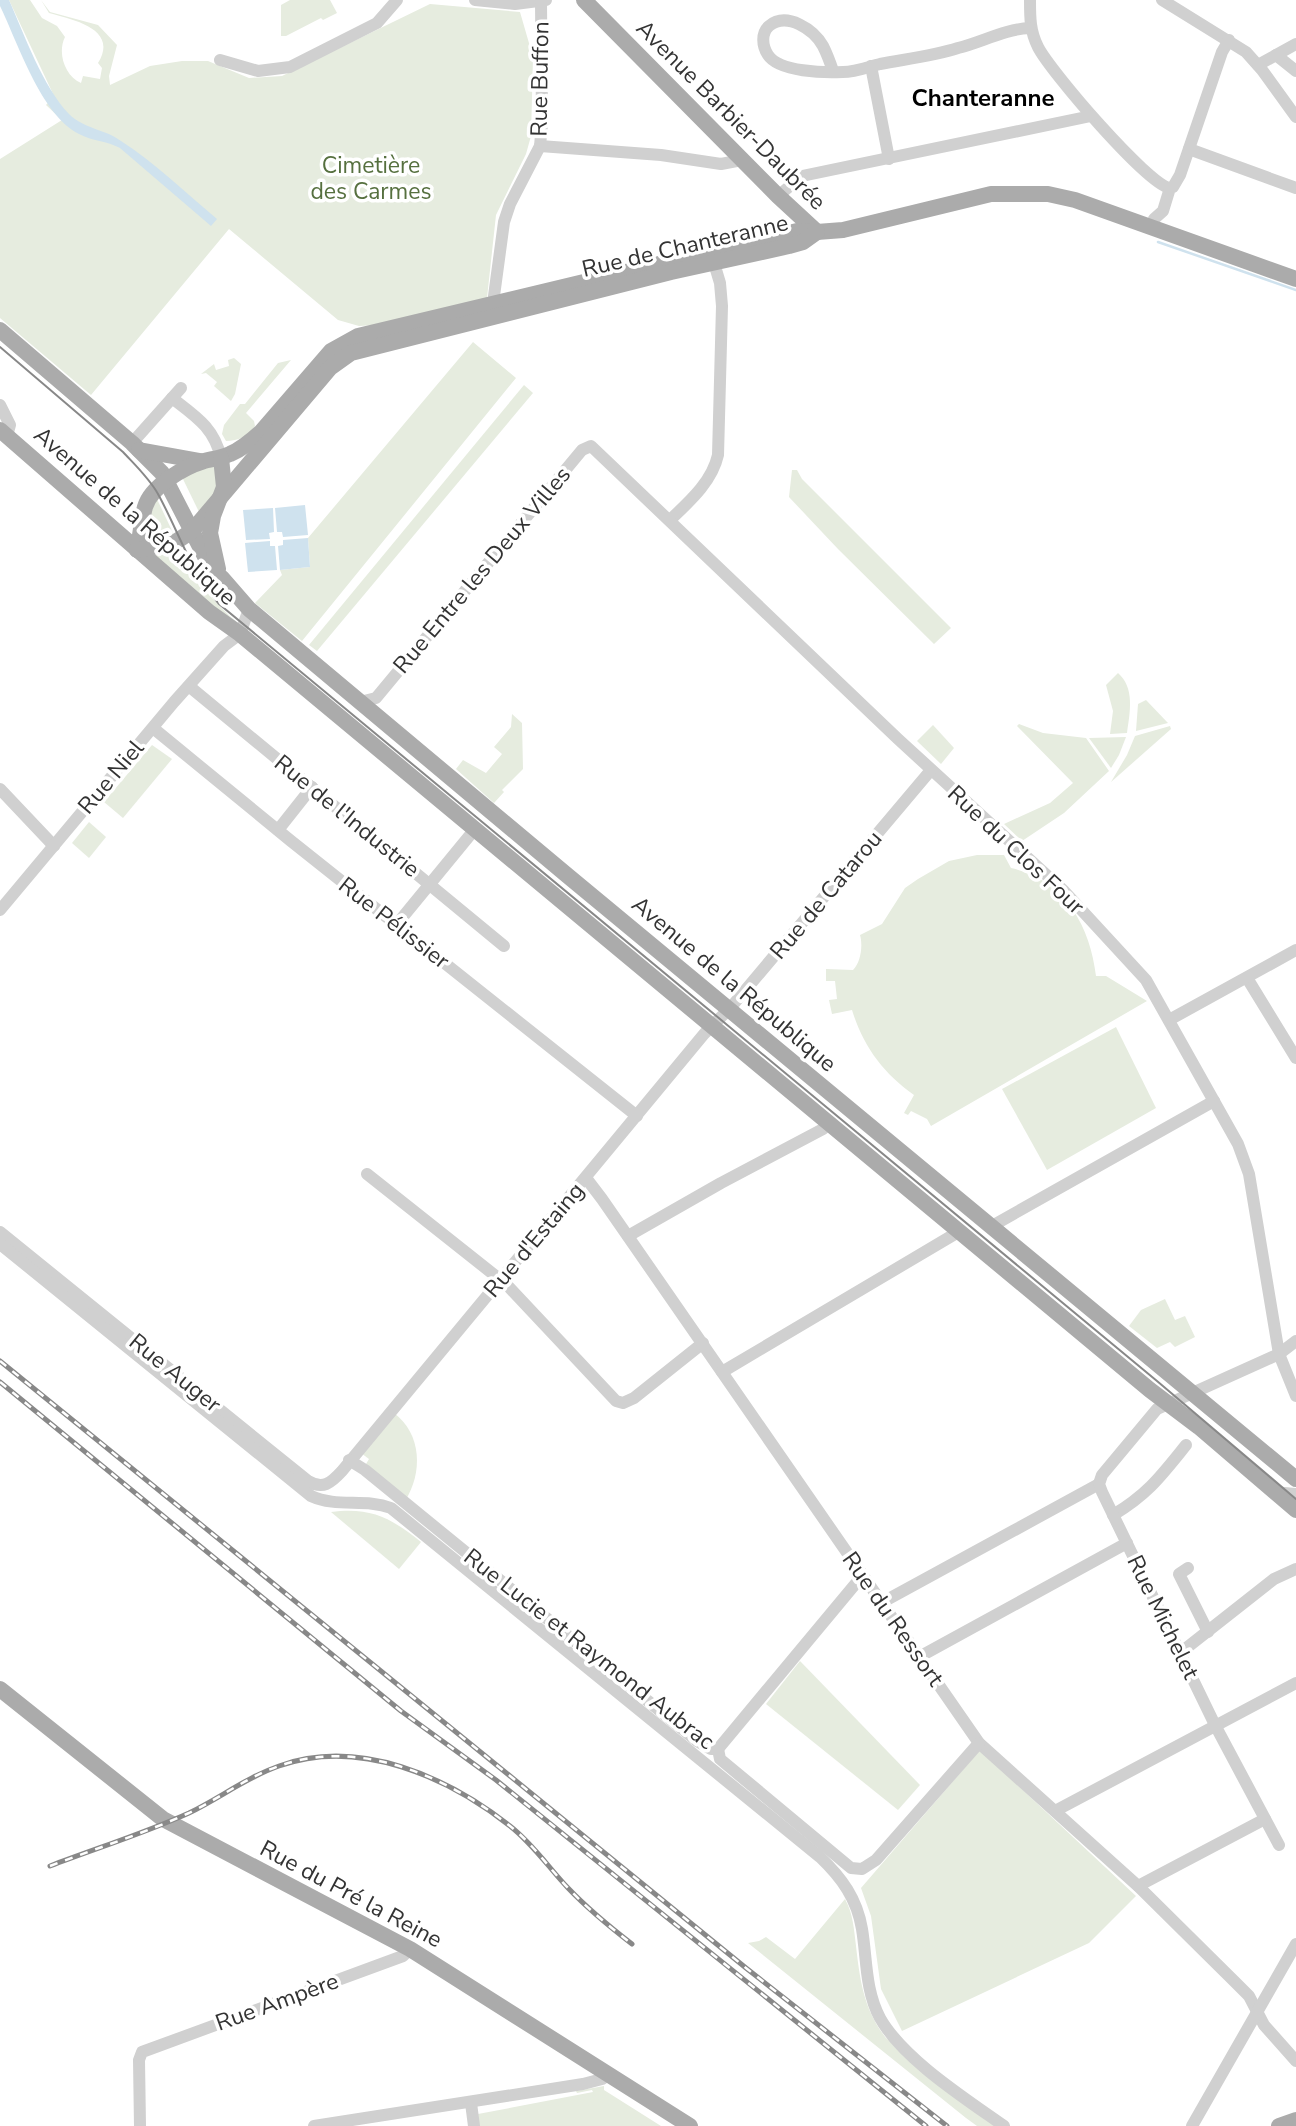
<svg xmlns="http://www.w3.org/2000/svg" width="1296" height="2126" font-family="'Nunito Sans',sans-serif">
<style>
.green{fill:#e6ecdf}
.water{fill:#cfe2ee}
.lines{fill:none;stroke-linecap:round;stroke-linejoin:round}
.stream{stroke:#cfe2ee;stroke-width:2.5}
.minor{stroke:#d0d0d0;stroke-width:12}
.major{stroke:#ababab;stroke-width:16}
.tram{stroke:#888;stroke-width:2}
.rail-casing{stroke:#888;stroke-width:5}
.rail{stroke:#fff;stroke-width:2.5;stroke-dasharray:8;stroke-linecap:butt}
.labels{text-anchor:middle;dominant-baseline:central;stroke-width:7;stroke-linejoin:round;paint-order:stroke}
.street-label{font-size:23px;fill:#333;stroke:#fff}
.park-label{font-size:23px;fill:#56703f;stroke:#fff}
.neighbourhood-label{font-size:24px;font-weight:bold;fill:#000;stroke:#fff}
</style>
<rect width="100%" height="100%" fill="#fff"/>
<g class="green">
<path d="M9 0H30L42 18 57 26 65 37C57 53 65 76 81 83L83 76 100 79 102 68 98 63C119 29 74 20 49 13L41 0 50 12 98 25 117 45 109 76 110 85 150 66 182 61H208L249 78 282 76 430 4 520 12 533 57 531 136 526 154 496 215 487 298 376 325 359 326 338 320 229 229 91 395 0 318V159L62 120 46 105 54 96Z"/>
<path d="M290 0H330L337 13 323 20 321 18 286 36H281V5Z"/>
<path d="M473 342 516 378 302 641 255 603 282 575 280 570 310 567 308 538Z"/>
<path d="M234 358 241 364 235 394 231 401 214 386 217 382 206 373 201 374 214 364 216 370 229 366 228 360Z"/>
<path d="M291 360 246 413 254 421 255 426C249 436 238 441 226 441L222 434 224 425 240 404H245L278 363Z"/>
<path d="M524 385 533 393 317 651 309 645Z"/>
<path d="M212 466 217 467 221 484 200 514 181 475Z"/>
<path d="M792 470H797L802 479 951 628 934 644 838 549 789 497Z"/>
<path d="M157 499 175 537 160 540 153 538 148 519Z"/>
<path d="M180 547C194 579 213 602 239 624L238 628 156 556V552Z"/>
<path d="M1118 673C1135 688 1130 712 1127 733L1110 734 1113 711 1106 685Z"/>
<path d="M1146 700 1168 723 1136 731 1138 704Z"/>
<path d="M512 714 522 723 523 769 502 790 504 792 494 803 456 769 463 760 486 773 502 754 494 747 511 727Z"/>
<path d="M1019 724 1043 733 1086 738 1109 771 1064 813 1022 841 1004 824 1050 803 1073 783 1017 726Z"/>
<path d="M933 725 954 748 941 764 917 741Z"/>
<path d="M1170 726 1171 729 1111 782 1127 755 1135 736Z"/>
<path d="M1126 737 1119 755 1111 768 1089 738Z"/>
<path d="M152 745 172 759 123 818 104 802Z"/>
<path d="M89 822 106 837 89 858 72 843Z"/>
<path d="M977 855H1004L1011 868C1065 880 1090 926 1096 976H1106L1147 1001 931 1126 927 1119 911 1111 908 1115 904 1113 914 1095C883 1073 863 1046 852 1010L832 1014 829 1000 837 999 835 981H826V969L853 970C861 962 863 945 860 935L882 924 905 888 918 879 949 861Z"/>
<path d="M1116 1027 1156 1108 1047 1170 1002 1089Z"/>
<path d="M1165 1299 1175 1320 1185 1316 1195 1337 1175 1347 1170 1342 1157 1348 1129 1326 1141 1310Z"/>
<path d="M394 1413C422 1434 423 1473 405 1501L366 1464 369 1459 361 1453Z"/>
<path d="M331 1512C371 1507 391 1518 421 1542L399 1569Z"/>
<path d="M800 1661 920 1785 898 1810 766 1704Z"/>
<path d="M980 1750 1136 1896 1089 1943 902 2031 881 1989 871 1916 861 1888Z"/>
<path d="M845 1899C853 1913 854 1930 856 1946 860 1981 864 2010 886 2038L996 2126H977L966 2118 748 1943 759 1941 766 1937 795 1959Z"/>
<path d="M604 2086V2090L661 2126H479L478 2114 593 2092 592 2090 577 2093 576 2091Z"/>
</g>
<g class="water">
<path d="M0 0H9C24 34 43 87 69 114 84 129 105 129 121 141 155 163 186 193 217 219L211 226 120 148C107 141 92 141 79 134 41 115 18 43 0 6Z"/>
<path d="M305 505 308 535 283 537 282 532H277L275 508Z"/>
<path d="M273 508 274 532 269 533 270 539 246 540 243 510Z"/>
<path d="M308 538 310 567 280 570 278 546 283 545V540Z"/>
<path d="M270 541V546H275L277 570 248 572 245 543Z"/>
</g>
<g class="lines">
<path class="stream" d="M1158 242 1296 290"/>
<g class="minor">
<path d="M475 0 515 4 546 0"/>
<path d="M1030 0C1030 18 1030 31 1038 47 1050 71 1148 185 1170 188"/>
<path d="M1162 0 1246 52 1262 70 1296 117"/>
<path d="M1276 55 1296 71"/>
<path d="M220 60 258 71 290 67 377 23 397 0"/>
<path d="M1258 65 1296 44"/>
<path d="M871 66 889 159"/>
<path d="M833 71C830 62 827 54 823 46 814 30 787 11 769 26 761 33 762 46 768 55 779 72 825 73 843 72 855 72 868 67 880 64 906 59 933 56 958 48 982 42 1005 29 1030 28"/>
<path d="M540 146 661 155 721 164 742 160"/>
<path d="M1189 149 1296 188"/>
<path d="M778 196 802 176 1091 116"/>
<path d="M1154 219 1163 211 1170 188 1173 187 1180 175 1222 52 1229 40"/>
<path d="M498 310 494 296 504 222 510 204 540 146 542 124 541 1"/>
<path d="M172 398C195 416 214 427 221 458"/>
<path d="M0 405 10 425 7 436"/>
<path d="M132 443 181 388"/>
<path d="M670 520C689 502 712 482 718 455L722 306 720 283 714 263"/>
<path d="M190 687 504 946"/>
<path d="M360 702 376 698 582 450 591 446 898 739 1064 891 1146 980 1238 1144 1249 1174 1279 1354 1296 1396"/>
<path d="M153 728 291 841 637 1116"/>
<path d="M0 789 54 846"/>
<path d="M278 830 312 787"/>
<path d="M0 910 174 702 224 646 240 634 249 609"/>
<path d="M397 924 475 829"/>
<path d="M1247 978 1296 1058"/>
<path d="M1169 1020 1296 950"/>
<path d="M367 1174 507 1285 616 1401 623 1403 634 1398 703 1343"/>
<path d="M586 1178 602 1199 979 1743 1138 1886 1234 1981 1249 1996 1264 2025 1296 2061"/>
<path d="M992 1226 1214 1101"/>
<path d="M0 1232 308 1481C323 1490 331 1483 342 1471L704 1034 732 1006 931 770"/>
<path d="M628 1236 721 1183 823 1129 828 1122"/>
<path d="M0 1244 311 1496C337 1508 365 1498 391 1508L820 1857C842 1878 857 1899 862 1929 867 1959 865 1990 880 2018 903 2059 966 2099 1004 2126"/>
<path d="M722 1372 960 1231"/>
<path d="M349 1460 365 1470 697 1741 711 1749H718"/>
<path d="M1273 1492 1296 1494"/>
<path d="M1113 1515C1148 1494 1161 1476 1186 1445"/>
<path d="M1188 1568 1179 1574 1208 1632"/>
<path d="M881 1603 1099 1484"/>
<path d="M1180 1653 1274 1579 1296 1569"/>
<path d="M919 1657 1127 1543"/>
<path d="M718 1749 720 1759 839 1858 851 1868 862 1869 876 1860 979 1743"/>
<path d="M718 1749 862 1576"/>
<path d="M1055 1811 1296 1683"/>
<path d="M1279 1845 1215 1725 1102 1492 1099 1484 1102 1475 1157 1409 1279 1354 1296 1341"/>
<path d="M1138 1886 1265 1819"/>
<path d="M471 2103 474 2126"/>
<path d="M140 2126 139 2060 142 2052 403 1956 410 1949"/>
<path d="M314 2126 583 2084 602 2079 609 2074"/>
<path d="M1192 2126 1296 1944"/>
</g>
<g class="major">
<path d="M584 0 778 196 817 232"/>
<path d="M0 330 132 443 162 473 213 572 222 578 249 609 568 876 1296 1479"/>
<path d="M0 430 209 612 240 634 1150 1390 1199 1427 1296 1510"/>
<path d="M139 450 200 461"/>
<path d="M137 550C141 536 141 521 145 507 151 486 184 467 204 461 212 459 221 458 230 454 242 449 251 441 261 432L331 351 358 336 797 231 817 232 843 230 991 194H1048L1075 200 1296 279"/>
<path d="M137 550 174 543 192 531 330 368 351 353 671 272 789 246 803 242 817 232"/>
<path d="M218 569 210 533 213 516 224 487 221 458"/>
<path d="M0 1689 163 1819 410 1949 690 2126"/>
<path d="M1279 2126 1296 2120"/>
</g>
<path class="tram" d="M0 347 123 452C135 465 149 478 158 494 179 532 190 571 219 604L1157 1381 1296 1499"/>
<defs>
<g id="rail">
<path d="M0 1361 746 1968 947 2126"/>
<path d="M0 1382 401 1711 496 1780 926 2126"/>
<path d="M50 1866C97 1848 145 1833 189 1813 220 1798 247 1777 279 1766 359 1737 448 1777 510 1826 533 1844 549 1868 568 1888 588 1909 610 1927 632 1944"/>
</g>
</defs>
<use href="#rail" class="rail-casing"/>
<use href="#rail" class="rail"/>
</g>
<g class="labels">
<g class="street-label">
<text transform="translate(540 79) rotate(-89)">Rue Buffon</text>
<text transform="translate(731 115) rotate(45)">Avenue Barbier-Daubrée</text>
<text transform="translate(685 246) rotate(-13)">Rue de Chanteranne</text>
<text transform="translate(135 516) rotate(41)">Avenue de la République</text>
<text transform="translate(482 570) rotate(-50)">Rue Entre les Deux Villes</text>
<text transform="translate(111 777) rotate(-50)">Rue Niel</text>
<text transform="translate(347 816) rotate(39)">Rue de l'Industrie</text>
<text transform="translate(1016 850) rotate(43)">Rue du Clos Four</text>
<text transform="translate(826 895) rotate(-50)">Rue de Catarou</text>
<text transform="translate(394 923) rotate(38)">Rue Pélissier</text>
<text transform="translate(734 984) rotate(40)">Avenue de la République</text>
<text transform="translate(534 1240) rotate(-50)">Rue d'Estaing</text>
<text transform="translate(175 1373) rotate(39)">Rue Auger</text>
<text transform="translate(1163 1617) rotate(64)">Rue Michelet</text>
<text transform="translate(893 1619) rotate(55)">Rue du Ressort</text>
<text transform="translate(589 1649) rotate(38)">Rue Lucie et Raymond Aubrac</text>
<text transform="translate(351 1894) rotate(28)">Rue du Pré la Reine</text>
<text transform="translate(277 2002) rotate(-20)">Rue Ampère</text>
</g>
<g class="park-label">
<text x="371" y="165">Cimetière<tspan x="371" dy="26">des Carmes</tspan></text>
</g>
<g class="neighbourhood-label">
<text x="983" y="98">Chanteranne</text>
</g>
</g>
</svg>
